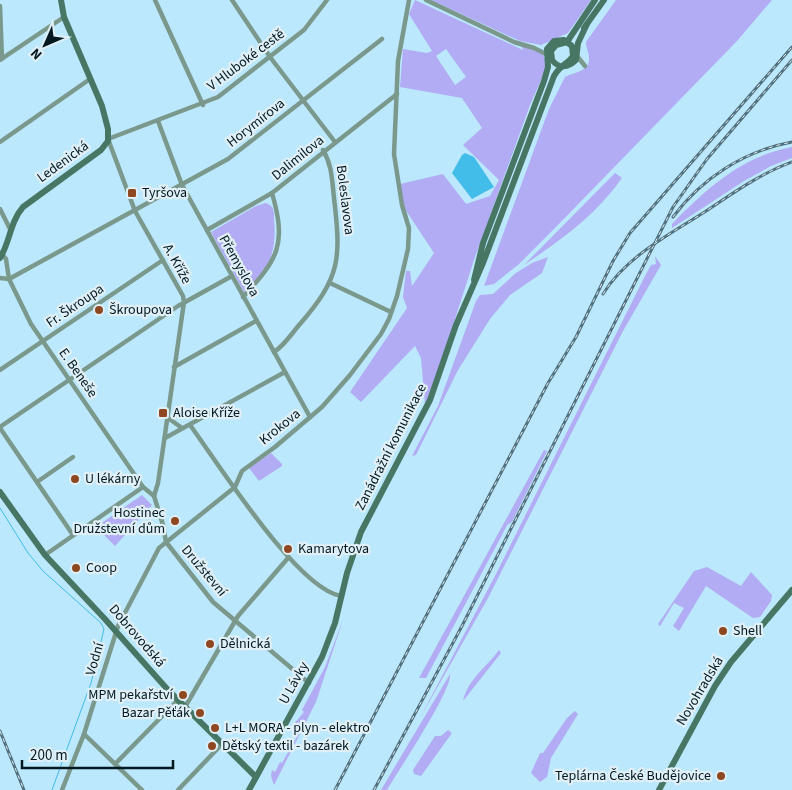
<svg xmlns="http://www.w3.org/2000/svg" width="792" height="790" font-family="'Source Sans 3',sans-serif">
<style>
.green{fill:#b1acf3;fill-rule:evenodd}
.water{fill:#42bce9}
.lines{fill:none;stroke-linecap:round;stroke-linejoin:round}
.stream{stroke:#42bce9;stroke-width:1}
.street{stroke:#7a998c;stroke-width:4.5}
.secondary{stroke:#477764;stroke-width:6}
.rail-casing{stroke:#51717f;stroke-width:3}
.rail{stroke:#e1f0f6;stroke-width:1;stroke-dasharray:4;stroke-linecap:butt}
.poi-dot{fill:#8e4721;stroke:#e1f0f6;stroke-width:2}
.labels{text-anchor:middle;dominant-baseline:central;stroke-width:4.5;stroke-linejoin:round;paint-order:stroke}
.street-label{font-size:14px;fill:#021922;stroke:#e1f0f6}
.poi-label{font-size:14px;fill:#021922;stroke:#e1f0f6;text-anchor:start}
</style>
<rect width="100%" height="100%" fill="#bbe8fc"/>
<g class="green">
<path d="M415 0 523 50 521 45 543 54 546 62 544 73 530 105 474 260 437 375 425 404 421 358 415 346 361 402 350 392 407 308 403 297 406 271H410L412 286 434 253 403 206 400 184 443 174 466 204 490 196 499 180 463 145 482 128 462 98 400 87 403 49 427 53 432 51 409 14ZM446 49 466 77 455 85 436 56Z"/>
<path d="M431 0H591L568 33 541 45 520 41Z"/>
<path d="M616 0H772L737 41 552 231 519 264 494 284 484 286 549 109 565 77C573 72 590 72 589 58 589 52 586 48 586 42Z"/>
<path d="M792 147V158L771 166 744 181 672 228V224C706 189 742 156 792 147Z"/>
<path d="M615 173 622 178C596 215 561 240 524 265Z"/>
<path d="M266 203C274 206 274 211 274 219 277 251 270 271 244 292L211 232 256 206Z"/>
<path d="M655 256 661 265 623 331 488 598 420 718 496 574 646 274 651 265 656 264Z"/>
<path d="M548 257 542 273 510 295 490 319 458 370 416 455 412 456 438 406 476 301 480 295 493 294 516 273 532 263Z"/>
<path d="M544 450 547 451 512 522 507 525 502 535 426 678H419Z"/>
<path d="M271 453 282 464V466L259 481 249 468Z"/>
<path d="M142 495 152 505 115 546 96 527Z"/>
<path d="M707 567 741 586 751 572 772 595 771 601 760 617 753 618 706 586 679 631 673 626 684 608 674 603 660 626 658 624 694 571Z"/>
<path d="M343 620 316 702 274 785 271 776 272 770 275 772 280 762 282 763 299 733 295 730 293 725 304 712 302 710 325 667Z"/>
<path d="M499 650 501 653 463 701C468 679 486 668 499 650Z"/>
<path d="M450 674C452 691 398 771 387 790H381Z"/>
<path d="M575 711 578 714 551 758 547 777 540 782 531 773 540 753H543L567 718Z"/>
<path d="M448 730 452 733 421 776 414 774 413 770 435 736H441Z"/>
</g>
<path class="water" d="M465 153 474 157 494 187 472 199 452 173 462 155Z"/>
<g class="lines">
<path class="stream" d="M0 508 28 553 43 571 101 623 104 629 91 683 52 790"/>
<g class="street">
<path d="M155 0 203 105"/>
<path d="M232 0 270 57 335 142"/>
<path d="M426 0 514 42 534 48 548 55"/>
<path d="M0 6 2 59"/>
<path d="M577 56 585 66"/>
<path d="M0 60 64 17"/>
<path d="M158 121 182 185 310 417"/>
<path d="M0 142 90 79"/>
<path d="M0 209 11 231"/>
<path d="M207 230 272 193 397 94"/>
<path d="M1 253 6 259 9 279 31 324 143 487 154 496"/>
<path d="M0 278 9 279"/>
<path d="M9 279 228 159 382 39"/>
<path d="M330 283 391 312"/>
<path d="M243 297C278 259 287 245 272 193"/>
<path d="M274 352C284 346 292 333 300 324 341 277 341 258 334 198 332 180 332 165 323 150"/>
<path d="M174 367 256 321"/>
<path d="M0 370 163 260"/>
<path d="M168 418 182 428"/>
<path d="M190 425C218 463 297 589 341 596"/>
<path d="M0 427 178 306 232 276"/>
<path d="M0 428 73 535"/>
<path d="M165 438 285 372"/>
<path d="M37 482 73 457"/>
<path d="M154 496 158 483 184 302 183 296 135 211 108 139 218 97 304 30 327 0"/>
<path d="M154 496 163 525 166 542 213 602 309 683"/>
<path d="M45 555 143 487"/>
<path d="M185 707 238 616 288 558"/>
<path d="M84 734 142 790"/>
<path d="M115 764 178 700"/>
<path d="M62 790 84 734 118 626 159 548 235 487 242 471 275 447 322 407 350 375 381 334 389 319 397 296 408 249 409 228 402 205 394 154 398 61 409 0"/>
<path d="M178 790 222 744"/>
</g>
<g class="secondary">
<path d="M584 28 604 0"/>
<path d="M567 42 556 45 551 51 552 60C559 69 568 68 576 60L578 43 587 24"/>
<path d="M567 42 595 0"/>
<path d="M0 258C10 242 10 222 23 207L101 150 108 141V129L102 106 64 17 61 0"/>
<path d="M0 492 45 555 104 618 168 690 256 777"/>
<path d="M249 790 322 657 335 623 347 573 361 532 430 400 456 325 483 263 554 76C561 64 568 64 573 56L572 46 564 40 554 41 547 49 548 67 544 81 483 243 474 280"/>
<path d="M659 790 715 686 731 662 792 590"/>
</g>
<defs>
<g id="rail">
<path d="M673 217C702 178 744 151 792 142"/>
<path d="M603 294C626 257 667 236 703 213 732 194 759 174 792 162"/>
<path d="M0 731 24 790"/>
<path d="M335 790 548 383 576 337 613 261 630 233 792 47"/>
<path d="M374 790 462 626 673 207 707 159 792 60"/>
</g>
</defs>
<use href="#rail" class="rail-casing"/>
<use href="#rail" class="rail"/>
</g>
<g class="poi-dot">
<rect x="127" y="188" width="10" height="10" rx="2.5"/>
<circle cx="99" cy="310" r="5"/>
<rect x="158" y="408" width="10" height="10" rx="2.5"/>
<circle cx="75" cy="479" r="5"/>
<circle cx="175" cy="521" r="5"/>
<circle cx="288" cy="549" r="5"/>
<circle cx="76" cy="568" r="5"/>
<circle cx="723" cy="631" r="5"/>
<circle cx="210" cy="644" r="5"/>
<circle cx="183" cy="695" r="5"/>
<circle cx="200" cy="713" r="5"/>
<circle cx="215" cy="728" r="5"/>
<circle cx="212" cy="746" r="5"/>
<circle cx="721" cy="776" r="5"/>
</g>
<g class="labels">
<g class="street-label">
<text transform="translate(246 60) rotate(-37)">V Hluboké cestě</text>
<text transform="translate(256 123) rotate(-38)">Horymírova</text>
<text transform="translate(298 158) rotate(-39)">Dalimilova</text>
<text transform="translate(63 162) rotate(-36)">Ledenická</text>
<text transform="translate(345 200) rotate(83)">Boleslavova</text>
<text transform="translate(177 264) rotate(61)">A. Kříže</text>
<text transform="translate(239 266) rotate(61)">Přemyslova</text>
<text transform="translate(75 306) rotate(-34)">Fr. Škroupa</text>
<text transform="translate(78 373) rotate(55)">E. Beneše</text>
<text transform="translate(280 427) rotate(-39)">Krokova</text>
<text transform="translate(391 447) rotate(-63)">Zanádražní komunikace</text>
<text transform="translate(204 571) rotate(50)">Družstevní</text>
<text transform="translate(137 636) rotate(49)">Dobrovodská</text>
<text transform="translate(95 659) rotate(-74)">Vodní</text>
<text transform="translate(294 683) rotate(-61)">U Lávky</text>
<text transform="translate(700 691) rotate(-59)">Novohradská</text>
</g>
<g class="poi-label">
<text x="142" y="193">Tyršova</text>
<text x="109" y="310">Škroupova</text>
<text x="173" y="413">Aloise Kříže</text>
<text x="85" y="479">U lékárny</text>
<text x="165" y="513" text-anchor="end">Hostinec<tspan x="165" dy="16">Družstevní dům</tspan></text>
<text x="298" y="549">Kamarytova</text>
<text x="86" y="568">Coop</text>
<text x="733" y="631">Shell</text>
<text x="220" y="644">Dělnická</text>
<text x="173" y="695" text-anchor="end">MPM pekařství</text>
<text x="190" y="713" text-anchor="end">Bazar Pěťák</text>
<text x="225" y="728">L+L MORA - plyn - elektro</text>
<text x="222" y="746">Dětský textil - bazárek</text>
<text x="711" y="776" text-anchor="end">Teplárna České Budějovice</text>
</g>
</g>
<g transform="translate(45 45) rotate(225)" stroke="#e1f0f6" stroke-width="4" paint-order="stroke">
<path d="M0-4L9 19L0 12L-9 19Z" fill="#021922"/>
<text y="-8" font-size="14" font-weight="bold" text-anchor="middle" fill="#021922">N</text>
</g>
<path d="M22 760v8h151v-8" fill="none" stroke="#021922" stroke-width="2.5"/>
<text x="30" y="760" font-size="15" fill="#021922" stroke="#e1f0f6" stroke-width="4" paint-order="stroke">200 m</text>
</svg>
